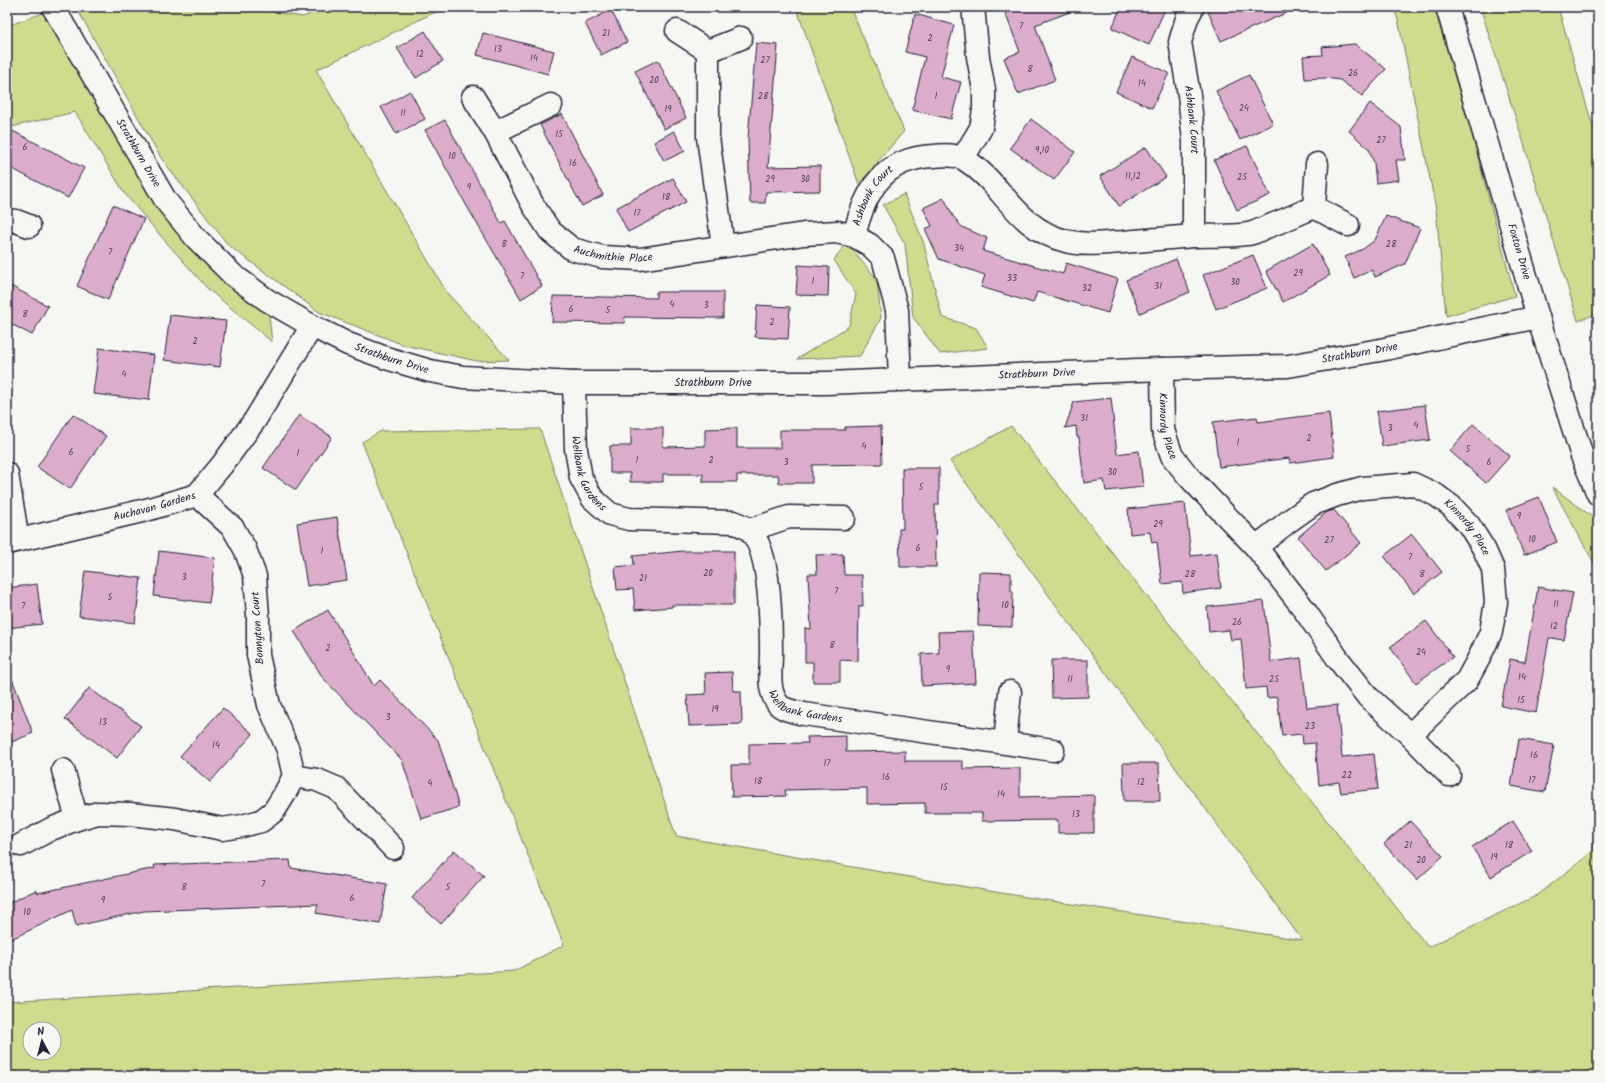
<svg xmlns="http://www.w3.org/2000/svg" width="1605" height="1083" font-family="Kalam,sans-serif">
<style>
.green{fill:#d0db8e;stroke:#797e64;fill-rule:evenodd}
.building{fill:#dcaccb;stroke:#22223b}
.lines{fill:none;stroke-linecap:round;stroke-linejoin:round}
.minor-casing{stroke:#22223b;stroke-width:25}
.minor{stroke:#f6f6f2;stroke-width:22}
.labels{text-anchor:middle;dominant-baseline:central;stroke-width:3;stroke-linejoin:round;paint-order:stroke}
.number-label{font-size:9px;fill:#50445f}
.street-label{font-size:11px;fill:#22223b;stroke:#f6f6f2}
</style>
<rect width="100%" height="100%" fill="#f6f6f2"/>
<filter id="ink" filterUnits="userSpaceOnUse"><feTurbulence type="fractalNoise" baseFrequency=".025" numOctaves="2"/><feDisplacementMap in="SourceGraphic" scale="8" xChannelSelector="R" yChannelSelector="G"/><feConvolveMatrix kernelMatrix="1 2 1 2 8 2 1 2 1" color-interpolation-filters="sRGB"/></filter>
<g filter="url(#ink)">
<g class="green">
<path d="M76 7H246L303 17 326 7H451L431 14 316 70 447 293 509 360 477 361 404 345 319 312 228 245 161 158Z"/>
<path d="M796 7H850L904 131 859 184Z"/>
<path d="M1394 7H1434L1471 131 1515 296 1446 316 1436 209 1399 24Z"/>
<path d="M1480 7H1558L1592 124 1598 122V313L1578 321 1524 144Z"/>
<path d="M54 9 166 201 267 300 272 342 208 289 159 234 125 194 75 112 7 128V26Z"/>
<path d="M904 194 923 241 942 317 976 328 988 348 940 354 913 317 905 244 883 205Z"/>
<path d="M846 243 877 279 881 318 860 356 797 359 849 326 856 294 834 260Z"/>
<path d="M1011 426 1428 947 1538 895 1593 851 1598 781V1076H7V1002L514 971 564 945 362 442 381 431 540 429 676 836 1001 893 1302 940 950 461ZM30 1029H54V1053H30Z"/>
<path d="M1552 487 1598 521V570Z"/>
</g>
<g class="building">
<path d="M1003 7H1078V9L1035 25 1055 80 1018 94 1004 58 1020 52Z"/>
<path d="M1121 7H1166L1149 45 1112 28Z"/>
<path d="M1206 7H1300L1221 41Z"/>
<path d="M611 10 627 42 601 55 585 23Z"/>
<path d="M915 14 954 25 941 77 961 82 951 119 912 110 925 57 905 52Z"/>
<path d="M425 31 443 61 416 78 397 48Z"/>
<path d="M483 33 554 51 548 74 477 55Z"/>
<path d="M756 43 778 45 768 167 820 166V191L766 192 765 203H750L748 138Z"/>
<path d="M1355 44 1386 69 1362 96 1340 80 1325 78 1305 79 1303 56 1323 55 1322 47Z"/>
<path d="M1132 57 1169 73 1152 108 1116 92Z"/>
<path d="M658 60 686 118 664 129 635 71Z"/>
<path d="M1249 75 1273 124 1240 140 1216 91Z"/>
<path d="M410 91 425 119 396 134 381 107Z"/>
<path d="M1370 103 1401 127 1405 160H1396L1399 180 1376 183 1374 163 1369 149 1349 131Z"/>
<path d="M562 114 603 195 582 206 569 182 540 125Z"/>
<path d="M1031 119 1075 152 1054 180 1010 148Z"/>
<path d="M445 120 501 223 505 221 542 286 521 299 468 208 425 130Z"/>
<path d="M7 128 84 168 68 198 7 166Z"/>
<path d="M674 131 685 151 664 161 654 142Z"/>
<path d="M1247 146 1270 195 1237 210 1214 160Z"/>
<path d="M1146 147 1166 177 1119 206 1100 176Z"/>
<path d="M673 178 686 202 628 232 616 208Z"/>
<path d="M944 198 953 216 962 227 987 238 983 251 1063 274 1066 263 1118 279 1108 313 1037 292 1033 303 981 287 985 275 939 259 925 229 932 226 923 208Z"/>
<path d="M113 205 144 219 108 300 77 286Z"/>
<path d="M1386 216 1420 228 1405 264 1375 277 1372 270 1354 278 1345 257 1363 249 1375 240Z"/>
<path d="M1313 244 1330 275 1283 302 1266 271Z"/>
<path d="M1253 255 1267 288 1216 309 1203 275Z"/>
<path d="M1176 259 1190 292 1140 313 1126 280Z"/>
<path d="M798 265 829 267 828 296 796 295Z"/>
<path d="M7 284 48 306 32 335 7 322Z"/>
<path d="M656 292H723V318L625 317 624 323 552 322 553 296 656 298Z"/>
<path d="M757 305 790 307 788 339 755 337Z"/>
<path d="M170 315 226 321 220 367 164 360Z"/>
<path d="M99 348 154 355 149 400 93 394Z"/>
<path d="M1111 398 1117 454 1139 451 1143 487 1106 491 1104 480 1084 483 1079 437H1077L1076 426 1065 428 1074 402Z"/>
<path d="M1425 405 1430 440 1382 446 1377 411Z"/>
<path d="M1329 413 1334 457 1290 463 1289 458 1219 467 1213 422 1257 417 1258 422Z"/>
<path d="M73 414 106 436 70 489 37 467Z"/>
<path d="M299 415 332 437 296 490 263 468Z"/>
<path d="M1473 424 1510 456 1486 483 1450 451Z"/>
<path d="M881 426 882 464 812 465V483H779L778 475H737V482H703V474H663V482H630V473H610V446H631V428H663V447L705 446V429L737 428V448H780V430H845V427Z"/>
<path d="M902 468H939V505H935L936 567H900L899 529H903Z"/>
<path d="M1539 497 1557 542 1524 555 1506 510Z"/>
<path d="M1185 503 1191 556 1217 553 1221 588 1183 593 1182 582 1162 584 1157 542 1152 543 1150 532 1130 534 1128 509Z"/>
<path d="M1334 510 1361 543 1326 571 1298 537 1327 512Z"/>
<path d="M337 517 347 580 307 586 297 523Z"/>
<path d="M1412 534 1442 572 1414 594 1384 556Z"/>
<path d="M159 551 215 558 209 603 154 596Z"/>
<path d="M683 551H734V605H672V607L635 610 633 589 617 590 615 567 634 565 633 556Z"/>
<path d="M843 554 844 575H862L863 606H859L858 661 840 660V682H813V662H805V628L811 629 808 574H817L816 555Z"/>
<path d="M85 571 141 578 135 623 79 616Z"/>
<path d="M979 572 1011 573V591H1013L1012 627 978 626Z"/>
<path d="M37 584 42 624 7 628V588Z"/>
<path d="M1538 587 1573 593 1564 640 1549 638 1536 713 1501 706 1510 659 1525 662Z"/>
<path d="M1264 601 1271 662 1301 658 1307 708 1337 705 1342 757 1374 754 1378 789 1341 793 1339 782 1319 785 1315 743 1303 744 1302 734 1282 736 1277 697 1267 698 1266 687 1246 689 1241 639 1231 640 1229 630 1209 632 1207 607Z"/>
<path d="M328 610 374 686 380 680 438 740 459 807 421 819 402 760 323 678 294 631Z"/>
<path d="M1426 621 1453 657 1416 683 1390 647Z"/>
<path d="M973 631 976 683 922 686 921 654 939 653 938 632Z"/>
<path d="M1051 660H1088V697L1052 698Z"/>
<path d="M7 671H9L33 733 7 744Z"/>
<path d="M732 672 733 691H741L742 724 689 726 687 695 706 694 705 673Z"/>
<path d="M89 688 141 726 117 758 65 719Z"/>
<path d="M223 708 253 734 210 782 180 756Z"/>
<path d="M846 736V752L905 751V761H963V769L1020 768V797L1094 795V833H1058V820L982 821V813H925V803L867 804V788L785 790 786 796 732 797 731 765H749V744L808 743 807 737Z"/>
<path d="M1519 739 1554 745 1545 792 1511 786Z"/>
<path d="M1123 763H1159L1160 801H1124Z"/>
<path d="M1410 821 1443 856 1417 880 1384 844Z"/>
<path d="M1513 821 1532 851 1491 877 1472 847Z"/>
<path d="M454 850 484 876 441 924 412 898Z"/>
<path d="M290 860 291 868 387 884 380 924 316 913 318 904 144 911 76 926 72 910 7 941V904L36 890 38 893 155 868 154 865Z"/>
</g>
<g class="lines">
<defs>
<g id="minor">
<path id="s1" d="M53 7 166 201 196 238 233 275 267 300 312 326 348 344 386 358 430 371 463 377 574 383H827L1162 369 1288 366 1380 350 1538 317"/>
<path id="s2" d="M1193 7 1187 18 1180 42 1189 95 1194 141V236"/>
<path id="s3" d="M1447 7 1538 317 1582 456 1598 494"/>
<path d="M677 31 708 51 741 38"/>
<path d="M708 51V137L723 246"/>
<path id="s4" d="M473 97 495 132 533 205 550 231 572 249 602 257 640 259 804 234 837 232 854 236 870 245 883 258 897 310 900 379"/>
<path d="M495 132 551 105"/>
<path d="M963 158 981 128 984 110V90L978 57 973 7"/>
<path d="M1317 164 1314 207 1348 225"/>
<path d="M7 220 16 221 29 226"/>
<path id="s5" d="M854 236C865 191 883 158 934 156 943 155 956 155 964 159 1003 183 1016 229 1066 241 1085 246 1104 243 1123 242 1146 240 1170 238 1193 236 1211 235 1229 237 1247 234 1253 234 1259 230 1264 228 1281 222 1298 214 1314 207"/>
<path id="s6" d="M1162 369 1163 430 1172 456 1189 477 1256 547 1301 605 1338 659 1368 697 1410 735 1449 775"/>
<path id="s7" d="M574 383 576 449 581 478 592 498 610 514 629 519 734 522C739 525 747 527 750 531 771 552 771 624 771 653 771 670 767 690 778 704 783 710 796 712 804 714L1053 750"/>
<path d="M7 474 18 540"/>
<path d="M750 530 789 517 844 518"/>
<path id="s8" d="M7 543 146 510 197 495 222 465 255 420 312 326"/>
<path id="s9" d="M1256 547 1289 521 1313 504 1337 495 1362 488 1413 484 1436 495 1451 506 1469 525 1484 549 1493 569 1496 602 1491 632 1479 658 1467 680 1410 735"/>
<path d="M1005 742 1010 692"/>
<path d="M63 770 77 819"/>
<path d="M294 776 317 780 336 788 393 848"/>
<path d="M21 845 51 829 77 819 98 813 130 814 175 819 222 829 242 826 261 821 274 811 284 795 294 776 288 750 269 705 258 655V616L255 576 245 549 233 528 197 495"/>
</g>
</defs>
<use href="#minor" class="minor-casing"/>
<use href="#minor" class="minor"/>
</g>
</g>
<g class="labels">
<g class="number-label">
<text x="1021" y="26">7</text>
<text x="606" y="33">21</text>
<text x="930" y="38">2</text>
<text x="498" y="49">13</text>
<text x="420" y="54">12</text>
<text x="534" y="58">14</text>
<text x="765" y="60">27</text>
<text x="1030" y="69">8</text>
<text x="1353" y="73">26</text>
<text x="654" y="80">20</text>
<text x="1142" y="83">14</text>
<text x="763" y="96">28</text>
<text x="936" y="96">1</text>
<text x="1244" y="108">24</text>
<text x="668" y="109">19</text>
<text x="403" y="113">11</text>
<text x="559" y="134">15</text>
<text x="1381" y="140">27</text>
<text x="25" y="147">6</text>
<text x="1042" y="150">9,10</text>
<text x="452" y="156">10</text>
<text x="573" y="163">16</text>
<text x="1133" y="176">11,12</text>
<text x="1242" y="177">25</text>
<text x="770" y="179">29</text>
<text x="805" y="179">30</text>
<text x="469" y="187">9</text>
<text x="666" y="197">18</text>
<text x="637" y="213">17</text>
<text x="504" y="244">8</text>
<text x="1391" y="244">28</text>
<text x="959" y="248">34</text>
<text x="110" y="252">7</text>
<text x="1298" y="273">29</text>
<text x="522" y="276">7</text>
<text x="1012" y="278">33</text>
<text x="813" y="281">1</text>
<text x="1235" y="282">30</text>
<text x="1158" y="286">31</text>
<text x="1087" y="288">32</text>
<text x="672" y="304">4</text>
<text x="706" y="305">3</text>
<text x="571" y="309">6</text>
<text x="608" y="310">5</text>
<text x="25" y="314">8</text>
<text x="772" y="322">2</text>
<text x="195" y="341">2</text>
<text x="124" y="374">4</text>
<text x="1084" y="418">31</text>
<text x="1416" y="425">4</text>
<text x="1390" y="428">3</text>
<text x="1309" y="438">2</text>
<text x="1238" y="442">1</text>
<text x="864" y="446">4</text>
<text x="1468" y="449">5</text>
<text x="71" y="452">6</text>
<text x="298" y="453">1</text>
<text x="637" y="460">1</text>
<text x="711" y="460">2</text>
<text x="786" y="462">3</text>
<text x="1489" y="462">6</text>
<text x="1112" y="472">30</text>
<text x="921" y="487">5</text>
<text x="1519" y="516">9</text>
<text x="1158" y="524">29</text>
<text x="1532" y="539">10</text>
<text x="1329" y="540">27</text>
<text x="918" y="548">6</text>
<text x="322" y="551">1</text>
<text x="1410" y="557">7</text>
<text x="708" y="573">20</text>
<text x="1190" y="574">28</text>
<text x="1422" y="574">8</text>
<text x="184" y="577">3</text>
<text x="643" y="578">21</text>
<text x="836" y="591">7</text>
<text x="110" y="597">5</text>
<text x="1556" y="604">11</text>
<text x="1005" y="605">10</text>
<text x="23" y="606">7</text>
<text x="1237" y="622">26</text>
<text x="1554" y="626">12</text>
<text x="832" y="645">8</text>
<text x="328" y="648">2</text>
<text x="1421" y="652">24</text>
<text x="948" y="669">9</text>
<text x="1522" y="677">14</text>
<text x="1070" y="679">11</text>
<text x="1274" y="679">25</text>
<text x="1521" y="700">15</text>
<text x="715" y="709">19</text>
<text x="388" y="717">3</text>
<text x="103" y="722">13</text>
<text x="1310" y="726">23</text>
<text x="216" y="745">14</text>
<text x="1534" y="755">16</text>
<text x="827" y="763">17</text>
<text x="1347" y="775">22</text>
<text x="886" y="777">16</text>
<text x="1532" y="780">17</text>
<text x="758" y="781">18</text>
<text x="1141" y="782">12</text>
<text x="430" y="783">4</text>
<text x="944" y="787">15</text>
<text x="1001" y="794">14</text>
<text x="1076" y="814">13</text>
<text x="1408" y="845">21</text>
<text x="1509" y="845">18</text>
<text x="1494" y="857">19</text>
<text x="1421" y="860">20</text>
<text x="263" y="884">7</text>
<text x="184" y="887">8</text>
<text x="448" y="887">5</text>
<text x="352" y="898">6</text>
<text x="103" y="900">9</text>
<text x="27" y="912">10</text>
</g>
<g class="street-label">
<text stroke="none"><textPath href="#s2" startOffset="116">Ashbank Court</textPath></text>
<text stroke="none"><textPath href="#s1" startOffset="169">Strathburn Drive</textPath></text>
<text stroke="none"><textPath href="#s5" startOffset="45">Ashbank Court</textPath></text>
<text stroke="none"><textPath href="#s4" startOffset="225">Auchmithie Place</textPath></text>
<text stroke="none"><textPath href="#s3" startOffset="255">Foxton Drive</textPath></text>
<text stroke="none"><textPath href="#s1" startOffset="1477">Strathburn Drive</textPath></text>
<text stroke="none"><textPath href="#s1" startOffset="505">Strathburn Drive</textPath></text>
<text stroke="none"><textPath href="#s1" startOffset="1153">Strathburn Drive</textPath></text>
<text stroke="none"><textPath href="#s1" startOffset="829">Strathburn Drive</textPath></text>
<text stroke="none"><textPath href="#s6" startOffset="58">Kinnordy Place</textPath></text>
<text stroke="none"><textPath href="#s7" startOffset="94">Wellbank Gardens</textPath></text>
<text stroke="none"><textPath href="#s8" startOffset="152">Auchavan Gardens</textPath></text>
<text stroke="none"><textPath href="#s9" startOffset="245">Kinnordy Place</textPath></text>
<text transform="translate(258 628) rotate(-94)">Bonnyton Court</text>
<text stroke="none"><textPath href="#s7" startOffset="490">Wellbank Gardens</textPath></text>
</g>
</g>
<rect width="1605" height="1083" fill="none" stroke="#f6f6f2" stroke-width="24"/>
<rect x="12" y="12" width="1581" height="1059" fill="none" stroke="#22223b" stroke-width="1.5" filter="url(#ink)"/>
<g transform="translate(42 1041) rotate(353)"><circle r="19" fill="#f6f6f2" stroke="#a1a1a9"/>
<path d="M0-3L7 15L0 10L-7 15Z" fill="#22223b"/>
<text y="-6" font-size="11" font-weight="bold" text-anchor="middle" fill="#22223b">N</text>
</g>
</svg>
